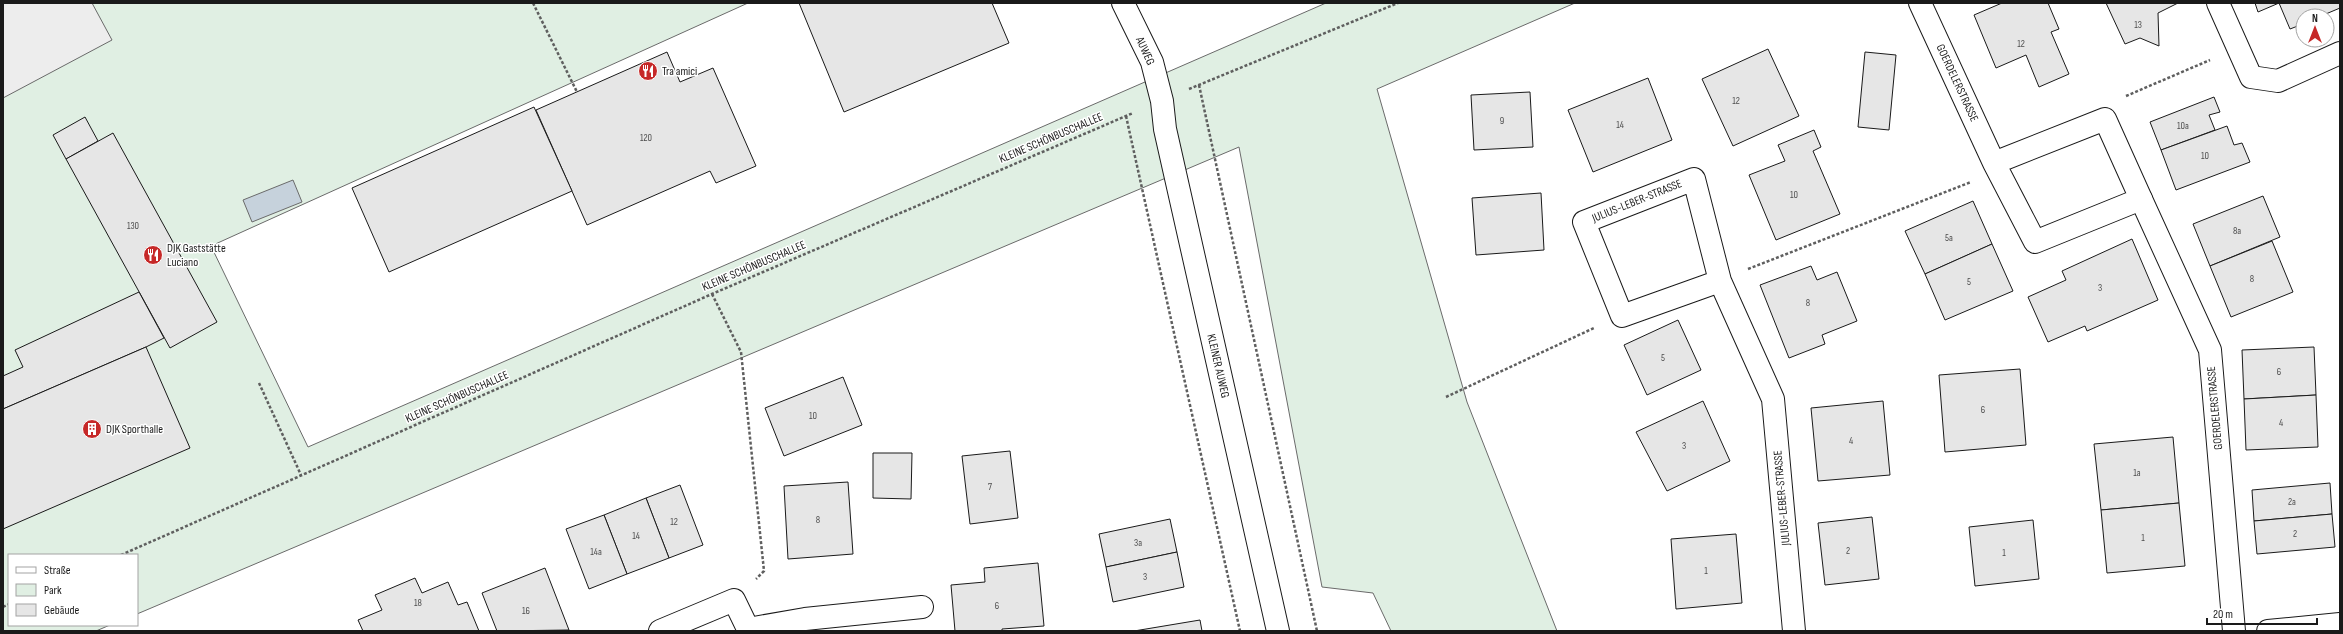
<svg xmlns="http://www.w3.org/2000/svg" width="2343" height="634" font-family="'Sofia Sans Condensed',sans-serif">
<style>
.green{fill:#e0efe3;stroke:#6a6a6a}
.parking{fill:#ededed;stroke:#6a6a6a}
.water{fill:#c6d2dc;stroke:#6a6a6a}
.building{fill:#e6e6e6;stroke:#1a1a1a}
.lines{fill:none;stroke-linecap:round;stroke-linejoin:round}
.minor-casing{stroke:#1a1a1a;stroke-width:24}
.path{stroke:#5f5f5f;stroke-width:2.5;stroke-dasharray:3 2;stroke-linecap:butt}
.minor{stroke:#fff;stroke-width:22}
.labels{text-anchor:middle;dominant-baseline:central;stroke-width:3;stroke-linejoin:round;paint-order:stroke}
.number-label{font-size:10px;fill:#4d4d4d}
.street-label{font-size:12px;fill:#1a1a1a;stroke:#fff}
.poi-label{font-size:12px;fill:#1a1a1a;stroke:#fff;text-anchor:start}
</style>
<rect width="100%" height="100%" fill="#fff"/>
<path class="green" d="M3 3H748L211 246 308 447 1326 3H1575L1377 89 1467 402 1557 631H1391L1373 593 1322 587 1239 147 137 614V555H9V625H110L96 631H3Z"/>
<path class="parking" d="M3 3H92L112 40 3 98Z"/>
<path class="water" d="M293 180 302 202 252 222 243 200Z"/>
<g class="building">
<path d="M799 3H992L1009 43 844 112Z"/>
<path d="M2002 3H2048L2059 29 2051 32 2069 74 2039 87 2026 55 1996 68 1974 15Z"/>
<path d="M2106 3H2178L2158 13 2159 46 2140 38 2125 44Z"/>
<path d="M2255 3H2340V8L2321 16H2303V24L2290 29 2279 3 2258 12Z"/>
<path d="M1768 49 1799 116 1733 146 1702 79Z"/>
<path d="M667 52 680 82 713 68 756 166 716 183 710 171 587 225 536 110Z"/>
<path d="M1865 52 1896 55 1889 130 1858 127Z"/>
<path d="M1648 78 1672 140 1593 172 1568 110Z"/>
<path d="M1530 92 1533 147 1474 150 1471 95Z"/>
<path d="M2214 97 2220 112 2209 115 2215 130 2161 150 2150 122Z"/>
<path d="M534 107 572 191 389 272 352 188Z"/>
<path d="M85 117 98 141 66 159 53 135Z"/>
<path d="M2227 126 2234 145 2242 143 2250 162 2176 190 2161 150Z"/>
<path d="M1814 130 1821 147 1813 151 1840 214 1776 240 1749 175 1785 161 1778 145Z"/>
<path d="M113 133 217 322 170 348 66 159Z"/>
<path d="M1541 193 1544 250 1476 255 1472 198Z"/>
<path d="M2263 196 2280 237 2210 266 2193 224Z"/>
<path d="M1973 201 1992 244 1925 274 1905 231Z"/>
<path d="M2132 239 2158 300 2087 331 2085 326 2048 342 2028 297 2066 280 2062 271Z"/>
<path d="M2272 241 2293 292 2231 317 2210 266Z"/>
<path d="M1992 244 2013 291 1945 320 1925 274Z"/>
<path d="M1811 266 1817 280 1837 272 1857 321 1822 335 1825 344 1789 358 1760 285Z"/>
<path d="M139 292 164 338 146 347 3 409V376L23 367 15 350Z"/>
<path d="M1678 320 1701 370 1647 395 1624 345Z"/>
<path d="M146 347 190 448 3 529V409Z"/>
<path d="M2314 347 2316 395 2244 399 2242 350Z"/>
<path d="M2020 369 2026 445 1945 452 1939 375Z"/>
<path d="M843 377 862 425 784 456 765 408Z"/>
<path d="M2316 395 2318 447 2246 450 2244 399Z"/>
<path d="M1703 401 1730 461 1667 491 1636 432Z"/>
<path d="M1883 401 1890 475 1818 481 1811 408Z"/>
<path d="M2173 437 2179 503 2101 510 2094 444Z"/>
<path d="M1010 451 1018 518 970 524 962 456Z"/>
<path d="M873 453H912L911 499 873 498Z"/>
<path d="M848 482 853 554 788 559 784 486Z"/>
<path d="M2330 483 2332 514 2254 521 2252 490Z"/>
<path d="M680 485 703 545 669 558 646 498Z"/>
<path d="M646 498 669 558 627 574 604 515Z"/>
<path d="M2179 503 2185 566 2107 573 2101 510Z"/>
<path d="M2332 514 2335 547 2257 554 2254 521Z"/>
<path d="M604 515 627 574 589 589 566 529Z"/>
<path d="M1872 517 1879 579 1825 585 1818 523Z"/>
<path d="M1170 519 1177 552 1106 567 1099 534Z"/>
<path d="M2033 520 2039 579 1975 586 1969 527Z"/>
<path d="M1736 534 1742 603 1676 609 1671 539Z"/>
<path d="M1177 552 1184 587 1113 602 1106 567Z"/>
<path d="M1038 563 1044 626 1002 629V631H955L951 585 985 582 984 568Z"/>
<path d="M545 568 569 630 497 631 482 593Z"/>
<path d="M415 578 422 593 448 582 458 605 467 602 479 631H363L358 620 382 610 375 595Z"/>
<path d="M1200 620 1202 631H1134Z"/>
</g>
<g class="lines">
<defs>
<g id="minor">
<path d="M1123 3 1152 62 1162 101 1165 129 1278 631"/>
<path d="M1920 3 1994 163 2035 242 2141 199 2105 119 1994 163"/>
<path d="M2218 3 2251 77 2278 81 2340 53"/>
<path d="M2141 199 2210 350 2234 631"/>
<path d="M1720 281 1622 316 1584 222 1694 179 1720 281 1773 399 1794 631"/>
<path d="M748 629 805 619 922 607"/>
<path d="M660 631 734 600 749 631"/>
<path d="M2268 631 2340 624"/>
</g>
</defs>
<use href="#minor" class="minor-casing"/>
<g class="path">
<path d="M533 3 577 92"/>
<path d="M1199 85 1317 631"/>
<path d="M1189 89 1398 3"/>
<path d="M2126 96 2210 60"/>
<path d="M1126 116 1240 631"/>
<path d="M1748 269 1971 182"/>
<path d="M712 294 741 352 764 571 756 579"/>
<path d="M259 383 301 475"/>
<path d="M1446 397 1594 328"/>
<path d="M121 555 712 294 1133 113"/>
<path d="M3 607 9 604"/>
</g>
<use href="#minor" class="minor"/>
</g>
<defs>
<symbol id="restaurant-disc" viewBox="-11 -11 22 22"><circle r="9.5" fill="#c62828" stroke="#fff"/><path d="M-5-6h1v4h1v-4h1v4h1v-4h1v5L-1.5 .5V6h-2V.5L-5-1ZM5-6V6H3V1.5H1.5Q1.5-4 5-6Z" fill="#fff"/></symbol>
<symbol id="building-disc" viewBox="-11 -11 22 22"><circle r="9.5" fill="#c62828" stroke="#fff"/><path d="M-4-6H4V6H1V3H-1V6H-4ZM-2.5-4.3h1.7v1.8h-1.7ZM.8-4.3h1.7v1.8H.8ZM-2.5-1h1.7V.8h-1.7ZM.8-1h1.7V.8H.8Z" fill="#fff"/></symbol>
</defs>
<g fill-rule="evenodd">
<use href="#restaurant-disc" x="637" y="60" width="22" height="22"/>
<use href="#restaurant-disc" x="142" y="244" width="22" height="22"/>
<use href="#building-disc" x="81" y="418" width="22" height="22"/>
</g>
<g class="labels">
<g class="number-label">
<text x="2138" y="25">13</text>
<text x="2021" y="44">12</text>
<text x="1736" y="101">12</text>
<text x="1502" y="121">9</text>
<text x="1620" y="125">14</text>
<text x="2183" y="126">10a</text>
<text x="646" y="138">120</text>
<text x="2205" y="156">10</text>
<text x="1794" y="195">10</text>
<text x="133" y="226">130</text>
<text x="2237" y="231">8a</text>
<text x="1949" y="238">5a</text>
<text x="2252" y="279">8</text>
<text x="1969" y="282">5</text>
<text x="2100" y="288">3</text>
<text x="1808" y="303">8</text>
<text x="1663" y="358">5</text>
<text x="2279" y="372">6</text>
<text x="1983" y="410">6</text>
<text x="813" y="416">10</text>
<text x="2281" y="423">4</text>
<text x="1851" y="441">4</text>
<text x="1684" y="446">3</text>
<text x="2137" y="473">1a</text>
<text x="990" y="487">7</text>
<text x="2292" y="502">2a</text>
<text x="818" y="520">8</text>
<text x="674" y="522">12</text>
<text x="2295" y="534">2</text>
<text x="636" y="536">14</text>
<text x="2143" y="538">1</text>
<text x="1138" y="543">3a</text>
<text x="1848" y="551">2</text>
<text x="596" y="552">14a</text>
<text x="2004" y="553">1</text>
<text x="1706" y="571">1</text>
<text x="1145" y="577">3</text>
<text x="418" y="603">18</text>
<text x="997" y="606">6</text>
<text x="526" y="611">16</text>
</g>
<g class="street-label">
<text transform="translate(1145 51) rotate(66)">AUWEG</text>
<text transform="translate(1957 83) rotate(65)">GOERDELERSTRASSE</text>
<text transform="translate(1051 138) rotate(-23)">KLEINE SCHÖNBUSCHALLEE</text>
<text transform="translate(1637 201) rotate(-22)">JULIUS-LEBER-STRASSE</text>
<text transform="translate(754 266) rotate(-23)">KLEINE SCHÖNBUSCHALLEE</text>
<text transform="translate(1218 366) rotate(77)">KLEINER AUWEG</text>
<text transform="translate(457 397) rotate(-24)">KLEINE SCHÖNBUSCHALLEE</text>
<text transform="translate(2215 408) rotate(-95)">GOERDELERSTRASSE</text>
<text transform="translate(1782 498) rotate(-95)">JULIUS-LEBER-STRASSE</text>
</g>
<g class="poi-label">
<text x="662" y="71">Tra amici</text>
<text x="167" y="248">DJK Gaststätte<tspan x="167" dy="14">Luciano</tspan></text>
<text x="106" y="429">DJK Sporthalle</text>
</g>
</g>
<rect width="2343" height="634" fill="none" stroke="#1a1a1a" stroke-width="8"/>
<rect x="8" y="554" width="130" height="72" fill="#ffffff" stroke="#a3a3a3"/>
<rect x="16" y="567" width="20" height="6" fill="#ffffff" stroke="#a3a3a3"/>
<text x="44" y="574" font-size="12" fill="#1a1a1a">Straße</text>
<rect x="16" y="584" width="20" height="12" fill="#e0efe3" stroke="#a3a3a3"/>
<text x="44" y="594" font-size="12" fill="#1a1a1a">Park</text>
<rect x="16" y="604" width="20" height="12" fill="#e6e6e6" stroke="#a3a3a3"/>
<text x="44" y="614" font-size="12" fill="#1a1a1a">Gebäude</text>
<g transform="translate(2315 28)"><circle r="19" fill="#ffffff" stroke="#a3a3a3"/>
<path d="M0-3L7 15L0 10L-7 15Z" fill="#c62828"/>
<text y="-6" font-size="11" font-weight="bold" text-anchor="middle" fill="#1a1a1a">N</text>
</g>
<path d="M2207 618v6h110v-6" fill="none" stroke="#1a1a1a" stroke-width="2"/>
<text x="2213" y="618" font-size="12" fill="#1a1a1a" stroke="#ffffff" stroke-width="3" paint-order="stroke">20 m</text>
</svg>
